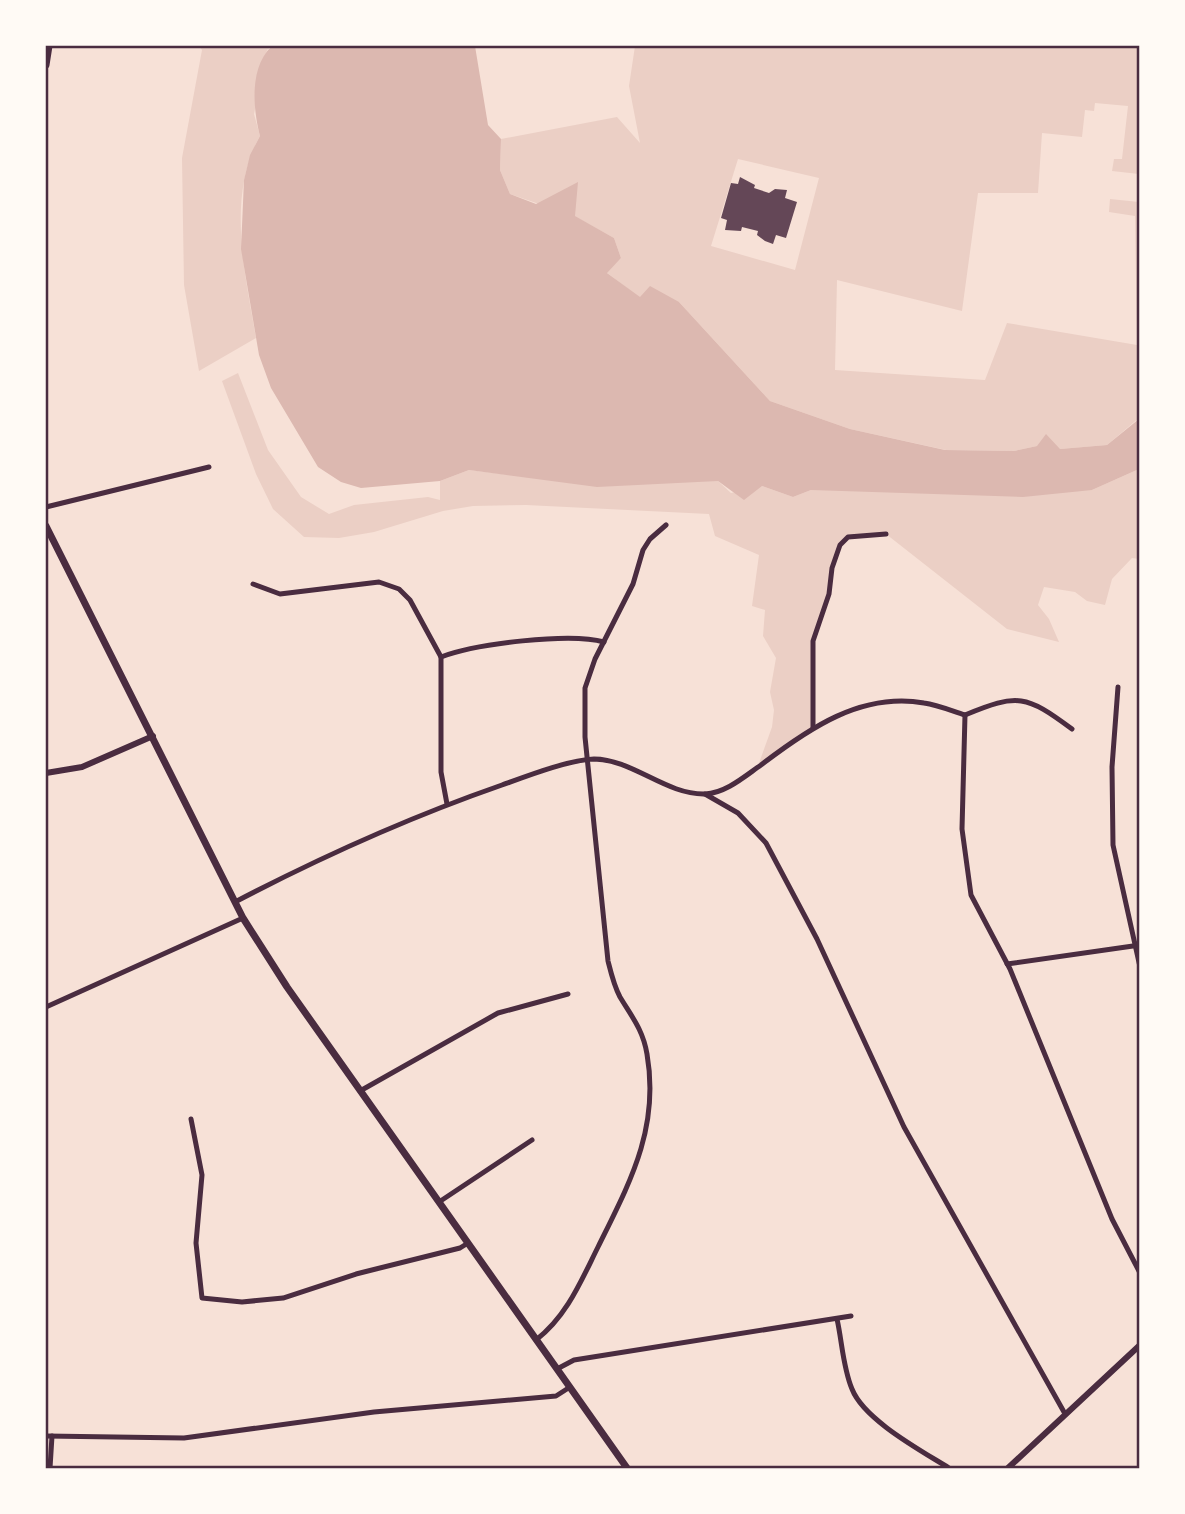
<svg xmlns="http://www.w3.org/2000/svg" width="1185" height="1514" font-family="'DM Sans',sans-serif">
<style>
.green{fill:#ebcfc5;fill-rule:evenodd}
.water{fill:#dcb8b0}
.building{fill:#644757}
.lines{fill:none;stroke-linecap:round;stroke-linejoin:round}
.minor{stroke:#4a2c40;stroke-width:5}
.tertiary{stroke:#4a2c40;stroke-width:6}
.secondary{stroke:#4a2c40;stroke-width:7}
.neatline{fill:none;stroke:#4a2c40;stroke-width:2.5}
</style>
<rect width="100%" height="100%" fill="#f7e1d7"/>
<g class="green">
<path d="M199 46H272L267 50 254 114 260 136C226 197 245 273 256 338L199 371 184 285 182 158 202 50Z"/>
<path d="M635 46H1139V174L1112 171 1114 159H1122L1128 106 1095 103 1094 111 1085 110 1082 137 1042 133 1038 193H978L962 311 837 280 835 370 985 380 1007 323 1137 345 1135 216 1109 212 1110 199 1139 202V418L1107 445 1060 449 1037 446 1014 451 946 450 850 429 770 401 679 302 640 298 606 272 621 258 614 238 574 216 510 194 500 170 501 139 617 117 640 143 629 86ZM738 159 819 178 795 270 711 246Z"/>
<path d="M238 373 268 450 301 497 329 514 354 505 428 497 440 500V481L469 470 511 475 718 481 731 493 762 486 793 497 811 490H1092L1139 469V559L1132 558 1112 579 1105 605 1087 601 1075 592 1044 587 1038 605 1049 619 1059 642 1007 629 886 534 848 537 840 546 832 568 829 594 814 640 813 728 758 766 772 727 774 710 770 692 776 658 763 636 765 610 752 606 759 555 715 536 709 514 526 505 473 506 443 511 374 532 339 538 304 537 273 509 256 474 222 381Z"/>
</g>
<path class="water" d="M272 46H475L488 125 501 139 500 170 510 194 536 204 578 182 575 216 614 238 621 258 607 273 640 297 650 286 679 302 770 401 850 429 945 450 1014 451 1037 446 1046 434 1060 449 1107 445 1139 419V469L1092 490 1023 497 811 490 793 497 762 486 744 500 718 481 597 487 469 470 440 481 361 488 341 482 318 467 271 388 259 355 241 249 244 180 250 155 260 136C253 109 249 67 272 46Z"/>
<path class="building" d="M740 177 755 185 754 188 769 193 775 189 787 190 785 198 797 202 786 238 776 235 773 244 765 241 757 235 758 231 742 227 741 231 725 230 727 220 721 218 731 183 738 184Z"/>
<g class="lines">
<g class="minor">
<path d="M46 507 209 467"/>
<path d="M253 584 280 594 379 582 399 589 410 600 441 657V772L447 804"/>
<path d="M441 657C475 644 570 632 604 642"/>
<path d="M1118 687 1112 767 1113 845 1140 967"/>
<path d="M965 715 962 829 971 895 1010 969 1112 1219 1140 1273"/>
<path d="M813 728V641L829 594 832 568 840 545 848 537 886 534"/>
<path d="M705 794 738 813 766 843 817 939 904 1127 1064 1412"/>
<path d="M235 902C321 857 410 817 502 785 527 776 568 760 594 759 632 759 666 795 705 794 726 793 745 776 761 765 808 729 861 692 924 703 938 705 952 711 965 715 1018 693 1026 695 1072 729"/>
<path d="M1007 964 1140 945"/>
<path d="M46 1007 243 918"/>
<path d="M360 1091 498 1013 568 994"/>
<path d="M191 1119 202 1175 196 1243 202 1298 242 1302 283 1298 356 1274 460 1248 468 1243"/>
<path d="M439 1202 532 1140"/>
<path d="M837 1319C842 1341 843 1368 852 1389 864 1420 922 1451 949 1468"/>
<path d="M536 1340C567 1316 581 1281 598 1247 629 1184 660 1129 647 1054 643 1030 632 1017 620 997 614 986 611 973 608 961L585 737V688L595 659 633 584 643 550 650 539 666 525"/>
<path d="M557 1369 574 1360 851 1316"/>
<path d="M46 1436 184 1438 374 1412 556 1396 570 1387"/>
<path d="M50 1468 52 1436"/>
</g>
<g class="tertiary">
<path d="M46 773 82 767 153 736"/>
<path d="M1008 1468 1140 1345"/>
</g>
<g class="secondary">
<path d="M46 65 49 46"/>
<path d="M46 526 243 918 287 987 627 1468"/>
</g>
</g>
<rect width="1185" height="1514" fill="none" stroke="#fffaf5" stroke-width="94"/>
<rect x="47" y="47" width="1091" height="1420" class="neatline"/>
</svg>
